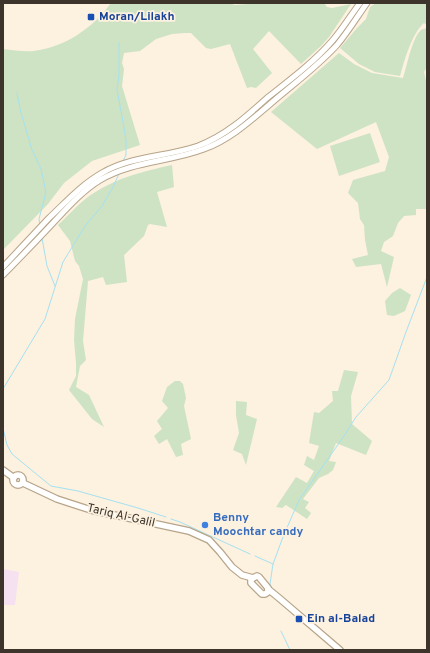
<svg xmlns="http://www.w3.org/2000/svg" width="430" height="653" font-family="Overpass,sans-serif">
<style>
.education{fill:#f6e1f0}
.green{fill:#cde3c4}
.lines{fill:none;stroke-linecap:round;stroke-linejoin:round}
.stream{stroke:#a5e1f1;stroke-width:1}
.secondary-casing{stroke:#b7a58a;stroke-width:7}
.primary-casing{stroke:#b7a58a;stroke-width:8}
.secondary{stroke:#fff;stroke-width:5}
.primary{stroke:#fff;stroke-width:5.5}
.transit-dot{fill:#1a4fb4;stroke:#fdf1e0;stroke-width:1.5}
.shop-dot{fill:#3f7fe0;stroke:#fdf1e0;stroke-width:1.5}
.labels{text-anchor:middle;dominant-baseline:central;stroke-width:3.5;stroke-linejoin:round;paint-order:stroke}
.transit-label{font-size:12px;font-weight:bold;fill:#164399;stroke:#fdf1e0;text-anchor:start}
.street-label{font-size:12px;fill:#3d352b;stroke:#fdf1e0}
.shop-label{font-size:12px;font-weight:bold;fill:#366cbe;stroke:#fdf1e0;text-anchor:start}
</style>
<rect width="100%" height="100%" fill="#fdf1e0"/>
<path class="education" d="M3 569 19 572 15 605H3Z"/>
<g class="green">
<path d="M111 3H229L235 5 258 3H324L327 7 332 8 351 4 329 37 321 46 301 64 269 31 253 49 272 73 256 88 251 87 247 88 230 44 211 49 206 48 191 33H185L172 34 156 39 140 51 124 53 122 63 124 69 122 86 140 145 92 161 64 183 48 204 3 250V49C13 50 24 52 34 51 65 47 93 28 111 3Z"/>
<path d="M376 3H427V25L424 23C412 33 404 61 400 76L375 72 359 64 340 48 357 28 366 19 370 7Z"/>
<path d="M427 28V67L424 72 426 81 427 82V209H416V215L404 216 398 223 393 236 384 242 381 251 394 257 387 287 381 264 356 267 352 259 368 255 365 240 364 225 360 219 358 203 348 193 353 180 385 171 389 157 376 122 317 149 271 112 339 53 354 64 372 73 403 78C407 66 412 38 421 30 423 29 424 29 427 28Z"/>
<path d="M370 133 380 162 339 176 330 146Z"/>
<path d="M172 165 174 187 157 192 167 227 150 224 148 225 144 236 124 255 127 282 106 285 103 277 88 281 83 341 86 360 80 366 76 387 89 395 104 427 92 419 69 390 76 376V363L74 340 75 319 83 279 79 266 75 261 70 241 58 225C68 216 77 205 88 197 115 178 141 172 172 165Z"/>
<path d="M400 288 411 295 405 311 394 316 387 315 385 301 392 293Z"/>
<path d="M344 370 358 372 351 396 352 424 372 441 366 455 336 443 329 461 336 462 333 470 328 474 319 478 303 499 309 502 305 508 311 513 307 519 286 505 282 508 276 507 296 477 307 483 314 471 304 465 307 456 314 460 319 446 309 443 314 412 319 413 333 401 332 391H338Z"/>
<path d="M175 381H180L183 384 186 398 184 406 191 439 181 444 183 455 176 457 167 439 159 444 154 436 162 429 157 421 168 408 162 401 167 387Z"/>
<path d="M236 401 247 402 246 415 257 419 246 465 242 454 233 450 239 433 236 415Z"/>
</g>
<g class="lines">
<g class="stream">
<path d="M119 43V75L117 90 123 122 126 140V155L123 161"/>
<path d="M17 93 20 109 32 150 41 169 46 192 39 219 40 225"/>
<path d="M42 238 47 266 55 286"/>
<path d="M3 389 45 319 63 262 85 226 102 206 113 187 119 174"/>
<path d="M3 428 7 445 12 454 51 486 78 491 138 508 166 517"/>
<path d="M171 519 180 522 250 554"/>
<path d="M255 556 273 564"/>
<path d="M271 588 270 584 273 564 283 537 299 500 344 436 356 417 389 380 406 332 427 277"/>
<path d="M281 631 290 650"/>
</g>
<defs>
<g id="secondary">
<path d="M3 267C18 251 34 234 49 218 66 202 81 185 102 173 131 156 166 157 198 146 225 136 246 117 267 98 290 80 314 62 333 40 343 28 351 15 360 3"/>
<path d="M3 275C20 258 37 240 53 223 68 207 82 191 100 180 132 161 170 162 204 149 229 140 249 122 269 105 292 85 317 67 337 45 348 32 357 17 367 3"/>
</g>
<g id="primary">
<path d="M3 470 14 478"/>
<circle cx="18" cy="480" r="5"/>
<path d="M23 483 57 499 91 510 189 531 209 540 220 552 232 567 242 575 253 578"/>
<path d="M257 576 259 577 268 588V592L265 594H262L251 583V579Z"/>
<path d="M268 589 279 598 340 650"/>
</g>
</defs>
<use href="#secondary" class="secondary-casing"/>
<use href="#primary" class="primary-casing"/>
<use href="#secondary" class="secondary"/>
<use href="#primary" class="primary"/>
</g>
<g class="transit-dot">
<rect x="87" y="13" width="8" height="8" rx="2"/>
<rect x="295" y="615" width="8" height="8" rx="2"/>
</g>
<circle class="shop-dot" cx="205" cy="525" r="4"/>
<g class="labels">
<g class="transit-label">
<text x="99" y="17">Moran/Lilakh</text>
<text x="307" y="619">Ein al-Balad</text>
</g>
<g class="street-label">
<text transform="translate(121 516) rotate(13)">Tariq Al-Galil</text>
</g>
<g class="shop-label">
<text x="213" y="518">Benny<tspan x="213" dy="14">Moochtar candy</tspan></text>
</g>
</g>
<rect width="430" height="653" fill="none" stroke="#3d352b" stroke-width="8"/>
</svg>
